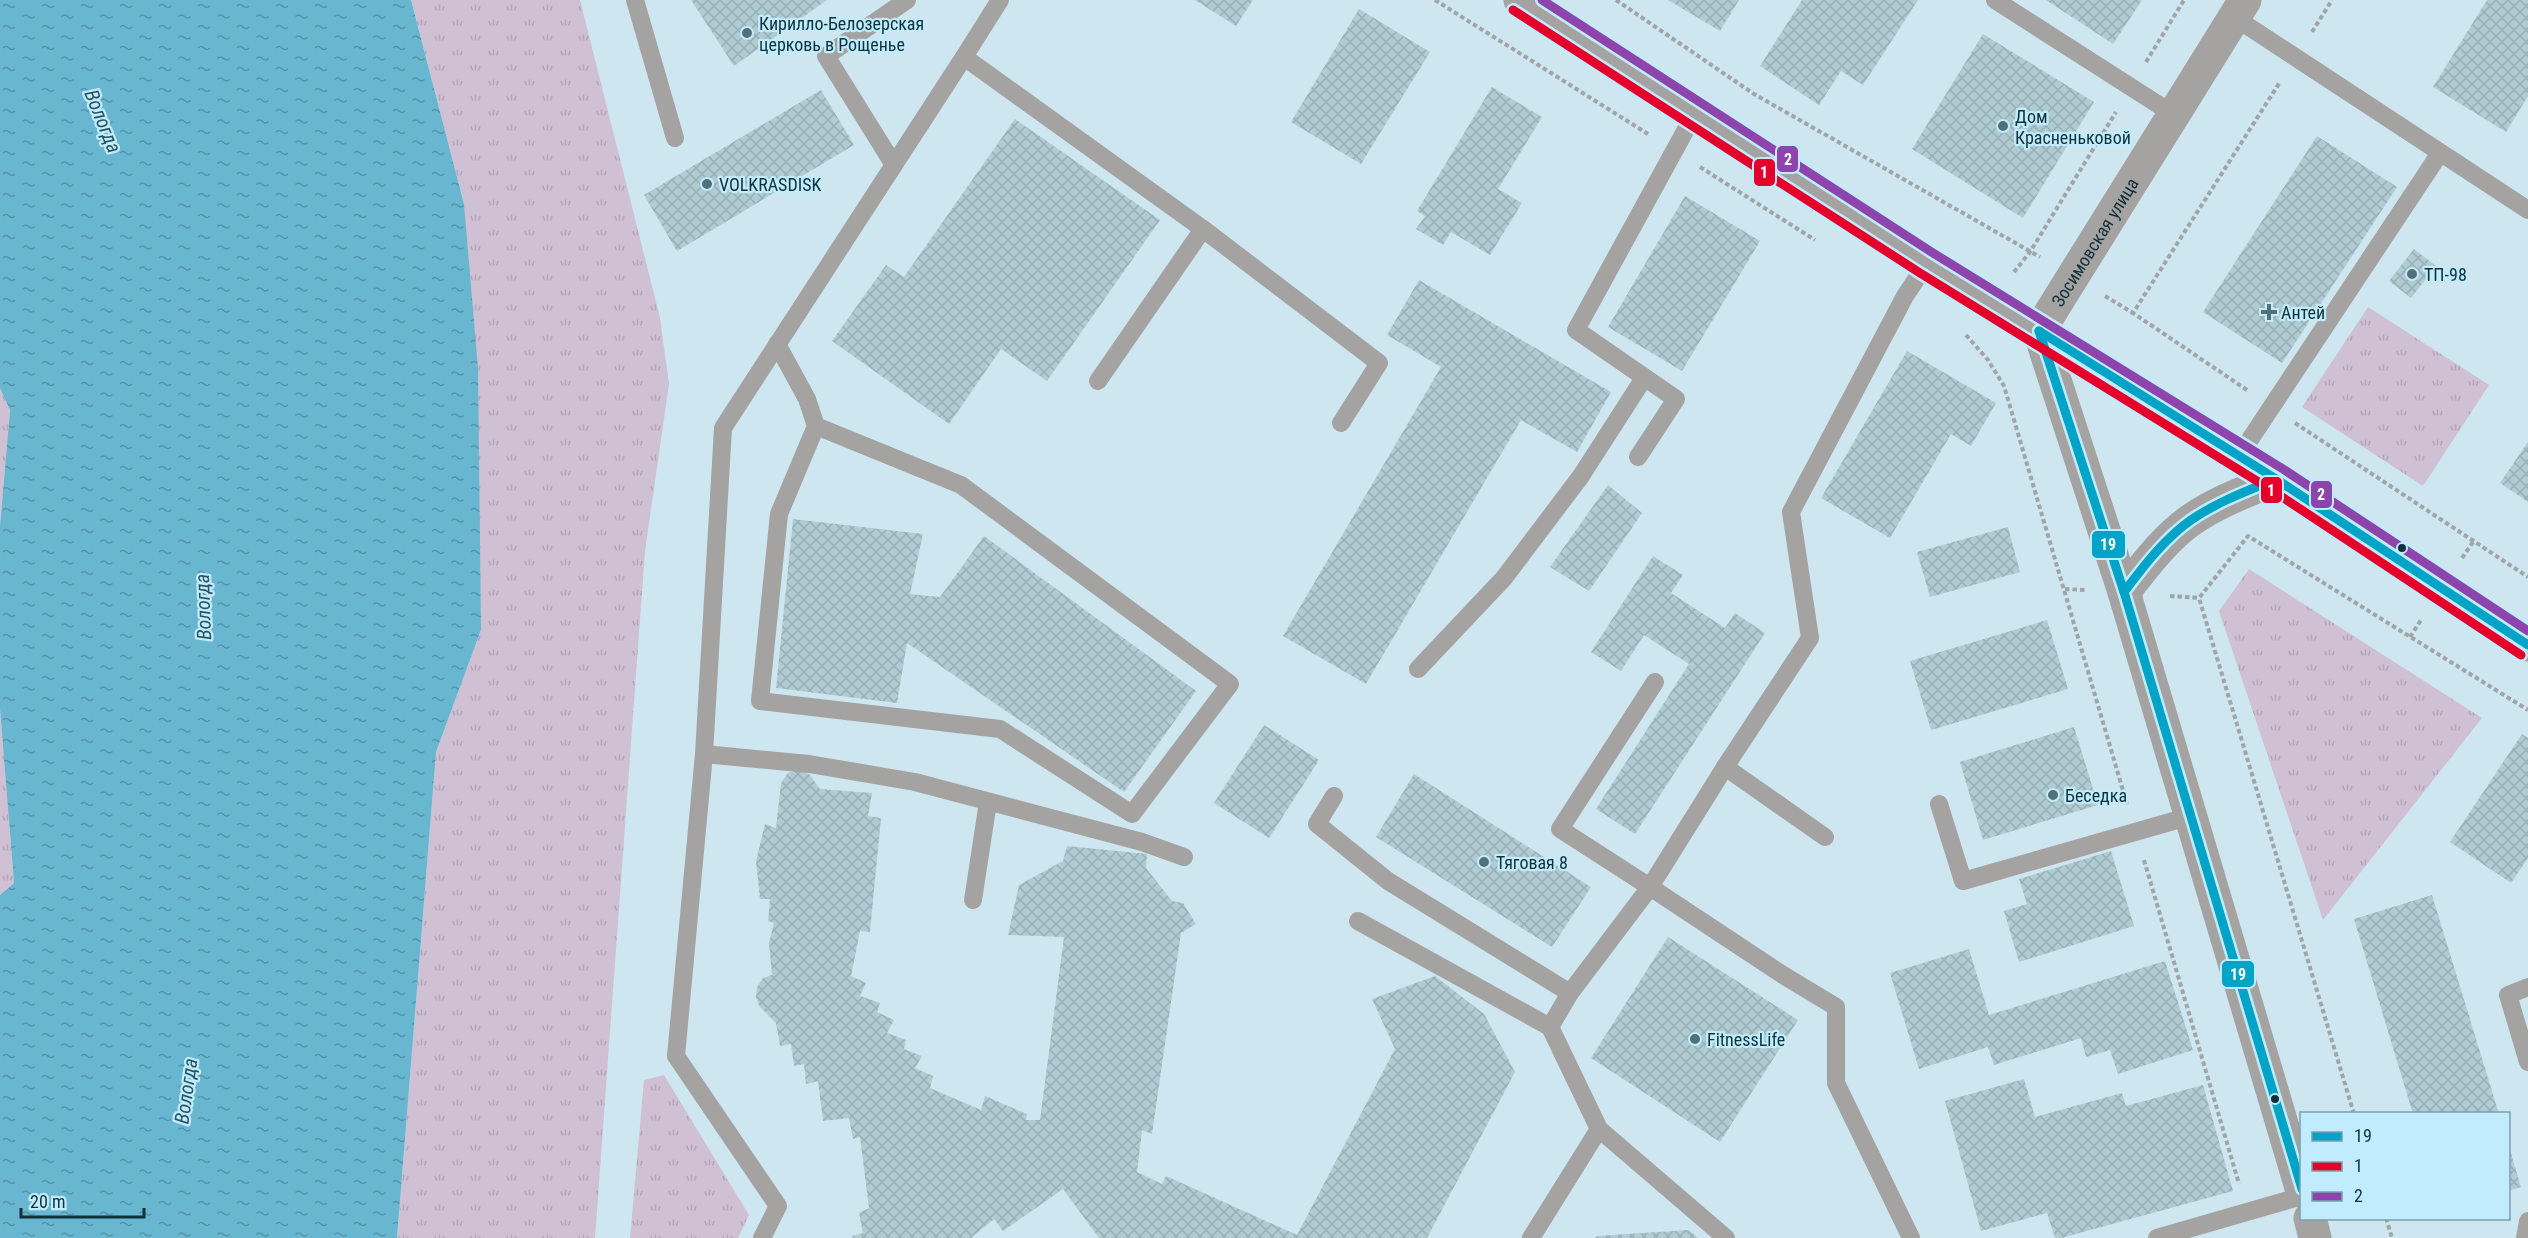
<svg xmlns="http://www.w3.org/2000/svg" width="2528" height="1238" font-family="'Roboto Condensed',sans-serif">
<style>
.grass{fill:url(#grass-tufts)}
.water{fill:url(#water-ripples)}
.building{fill:url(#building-cross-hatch)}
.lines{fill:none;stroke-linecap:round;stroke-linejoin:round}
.path{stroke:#a0a5a8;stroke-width:4;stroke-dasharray:4.5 3;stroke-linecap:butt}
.service{stroke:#a5a3a2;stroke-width:18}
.tertiary{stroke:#a5a3a2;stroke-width:33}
.bus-1-casing{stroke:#c1ecfd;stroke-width:14}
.bus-2-casing{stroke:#c1ecfd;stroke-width:14}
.bus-3-casing{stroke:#c1ecfd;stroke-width:14}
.bus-1{stroke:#01a3c7;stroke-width:9}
.bus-2{stroke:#e4002b;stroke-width:9}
.bus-3{stroke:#8e44ad;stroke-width:9}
.poi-dot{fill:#52707a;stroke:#c1ecfd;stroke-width:2}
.bus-dot{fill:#10303a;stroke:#c1ecfd;stroke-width:2}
.labels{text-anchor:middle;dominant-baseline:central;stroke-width:4.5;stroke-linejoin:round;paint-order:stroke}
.poi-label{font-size:18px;fill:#10303a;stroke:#c1ecfd;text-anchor:start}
.street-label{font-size:18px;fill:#10303a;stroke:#c1ecfd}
.water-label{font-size:20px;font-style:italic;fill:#285361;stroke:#c1ecfd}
.line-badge{stroke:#c1ecfd;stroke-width:2}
.badge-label{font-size:16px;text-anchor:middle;font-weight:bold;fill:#fff}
</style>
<defs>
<pattern id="grass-tufts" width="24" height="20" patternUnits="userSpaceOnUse" patternTransform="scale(1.5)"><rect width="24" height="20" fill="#d0c0d4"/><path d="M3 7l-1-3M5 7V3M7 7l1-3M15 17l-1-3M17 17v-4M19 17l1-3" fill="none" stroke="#b2a5b7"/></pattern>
<pattern id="water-ripples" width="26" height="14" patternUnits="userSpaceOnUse" patternTransform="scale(1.5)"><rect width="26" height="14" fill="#68b6cf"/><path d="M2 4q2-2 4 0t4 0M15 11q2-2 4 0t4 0" fill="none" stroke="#5494a9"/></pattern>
<pattern id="building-cross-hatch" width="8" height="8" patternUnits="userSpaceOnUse" patternTransform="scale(1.5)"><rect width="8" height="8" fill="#b0ccd2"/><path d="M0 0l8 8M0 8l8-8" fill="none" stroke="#96b0b5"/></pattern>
</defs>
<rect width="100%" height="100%" fill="#cee6f0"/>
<g class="grass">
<path d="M411 0H580L660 318 669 384 645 551 595 1238H397L436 752 481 630 464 204Z"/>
<path d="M2368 307 2489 385 2423 486 2302 407Z"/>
<path d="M0 388 10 409 0 526Z"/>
<path d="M2249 569 2482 718 2323 920 2219 611Z"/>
<path d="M0 709 14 883 0 895Z"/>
<path d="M664 1075 749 1215 738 1238H630L644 1080Z"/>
</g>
<path class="water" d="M0 0H411L464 204 478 369 481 630 436 752 397 1238H0V895L14 883 0 709V526L10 410 0 388Z"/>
<g class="building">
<path d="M691 0H827L734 66Z"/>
<path d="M1195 0H1253L1236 26Z"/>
<path d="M1668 0H1739L1720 31Z"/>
<path d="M1802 0H1918L1863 85 1841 71 1819 105 1760 66Z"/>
<path d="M2046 0H2142L2113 44Z"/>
<path d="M2487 0H2528V96L2506 132 2433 87Z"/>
<path d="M1359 9 1430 52 1361 164 1291 122Z"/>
<path d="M1983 34 2094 102 2023 218 1912 149Z"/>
<path d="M1492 87 1542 117 1498 189 1522 203 1490 255 1451 232 1443 245 1416 229 1425 216 1417 211Z"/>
<path d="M821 90 854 145 677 251 644 195Z"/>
<path d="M1015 119 1160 220 1047 381 1001 349 949 424 832 341 886 265 904 277Z"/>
<path d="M2317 136 2397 187 2282 363 2203 312Z"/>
<path d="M1685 196 1760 241 1682 371 1608 327Z"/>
<path d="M2414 249 2436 266 2411 298 2389 281Z"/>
<path d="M1419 280 1611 392 1577 452 1521 420 1366 684 1283 636 1441 367 1387 335Z"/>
<path d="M1907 351 1996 403 1971 446 1951 434 1890 538 1821 498Z"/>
<path d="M2528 442V502L2500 483Z"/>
<path d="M1608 485 1642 513 1589 591 1550 567Z"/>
<path d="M793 519 923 534 910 594 940 597 984 536 1196 691 1124 792 907 643 897 703 776 688Z"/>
<path d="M2008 527 2020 572 1930 597 1917 552Z"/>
<path d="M1653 556 1683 575 1671 593 1725 628 1735 613 1765 633 1635 834 1596 809 1689 664 1644 635 1621 671 1591 652Z"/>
<path d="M2047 620 2068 689 1931 730 1910 661Z"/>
<path d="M1264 725 1319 760 1269 838 1214 803Z"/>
<path d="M2074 727 2098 805 1983 840 1960 762Z"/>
<path d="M2522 734 2528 738V858L2511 883 2450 842Z"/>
<path d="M799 769 810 775 820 789 872 793 868 816 881 818 870 932 860 931 851 976 866 983 860 996 880 1003 877 1012 894 1020 887 1033 906 1040 904 1049 922 1056 915 1068 933 1076 930 1088 981 1110 985 1096 1027 1114 1026 1120H1040L1064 937 1008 935 1019 885 1063 861 1067 846 1147 854 1146 868 1172 901 1183 903 1196 924 1181 933 1152 1134 1142 1130 1137 1172 1162 1184 1166 1176 1297 1235 1395 1049 1372 999 1435 976 1484 1014 1515 1072 1427 1238H1099L1063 1189 1003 1231 994 1219 971 1238H853L852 1236 863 1233 859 1213 869 1208 860 1137 853 1139 849 1118 823 1121 818 1081 806 1084 804 1064 794 1066 791 1044 780 1046 776 1023 760 1007 756 998 757 987 763 978 772 975 769 943 774 923 768 921 770 899H760L756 861 765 824 776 828 781 783 788 773Z"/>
<path d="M1414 774 1591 887 1552 947 1376 837Z"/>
<path d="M2111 851 2134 926 2019 962 2004 911 2027 904 2019 879Z"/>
<path d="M2432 895 2499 1114H2413L2354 919Z"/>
<path d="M1668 937 1798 1020 1720 1142 1591 1058Z"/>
<path d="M1969 949 1989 1015 2165 961 2193 1050 2118 1074 2110 1050 2086 1057 2081 1038 1994 1065 1988 1047 1919 1069 1890 973Z"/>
<path d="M2024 1079 2035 1117 2122 1093 2126 1106 2203 1085 2233 1191 2061 1238H2055L2047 1213 1981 1231 1945 1101Z"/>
<path d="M2509 1147 2521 1187 2508 1191V1148Z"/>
<path d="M1689 1230 1698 1238H1595L1597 1236Z"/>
</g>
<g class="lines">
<g class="path">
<path d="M1435 0 1648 134"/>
<path d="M1616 0 1754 94 2040 257"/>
<path d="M2312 32 2332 0"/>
<path d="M2146 62 2184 0"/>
<path d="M1700 167 1815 240"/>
<path d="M2014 272 2030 252 2116 112"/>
<path d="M2105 296 2133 313"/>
<path d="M1966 335 1988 360 2004 386 2127 804"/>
<path d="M2247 390 2133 313 2280 82"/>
<path d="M2295 423 2528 577"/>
<path d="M2462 558 2473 542"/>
<path d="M2065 589 2085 590"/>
<path d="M2170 596 2199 598"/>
<path d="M2410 637 2421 620"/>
<path d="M2144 860 2239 1184"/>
<path d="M2354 1114 2199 598 2248 536 2528 710"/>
<path d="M2386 1218 2392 1238"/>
</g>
<g class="service">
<path d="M635 0 675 138"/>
<path d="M1000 0 964 57 1203 229 1379 363 1341 423"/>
<path d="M1995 0 2173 114"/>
<path d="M2234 17 2528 210"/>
<path d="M964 57 723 428 704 754 809 764 915 782 1142 842 1184 857"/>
<path d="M894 165 826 56 907 0"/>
<path d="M777 344 807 399 816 426 779 514 760 701 1000 729 1132 814 1230 684 961 485 816 426"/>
<path d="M1098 381 1203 229"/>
<path d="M2239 456 2440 153"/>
<path d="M1638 457 1676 399 1576 330 1695 113"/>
<path d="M1418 669 1504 578 1581 476 1644 378"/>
<path d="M704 754 676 1056 778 1206 762 1238"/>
<path d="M1725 767 1825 837"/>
<path d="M1334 796 1317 824 1388 881 1570 993 1550 1027"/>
<path d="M1939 804 1963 881 2191 816"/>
<path d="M973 900 988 802"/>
<path d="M1358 921 1550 1027 1599 1129"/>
<path d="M2528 987 2508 995 2528 1062"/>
<path d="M1570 993 1650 887 1560 829 1655 682"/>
<path d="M1531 1238 1599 1129 1726 1238"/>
<path d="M1911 1238 1836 1083V1007L1783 975 1650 887 1725 767 1810 638 1791 512 1905 296 1927 263"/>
<path d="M2157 1238 2302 1196"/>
<path d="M2525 1238 2528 1221"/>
</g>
<g class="tertiary">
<path d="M1520 0 1927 263 2276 479 2528 645"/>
<path d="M2039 331 2124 592 2302 1191"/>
<path id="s1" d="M2039 331 2245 0"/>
<path d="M2124 592C2144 567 2164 539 2191 520 2217 502 2247 491 2276 479"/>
<path d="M2310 1218 2315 1238"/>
</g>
<defs>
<g id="bus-1">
<path d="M2039 331 2124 592 2302 1189"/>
<path d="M2039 331 2276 479 2528 645"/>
<path d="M2124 592C2144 566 2164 539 2191 520 2217 502 2247 491 2276 479"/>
</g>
<path id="bus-2" d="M1513 10 1920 273 2270 489 2521 655"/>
<path id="bus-3" d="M1542 0 1933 253 2283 469 2528 631"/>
</defs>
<use href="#bus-1" class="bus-1-casing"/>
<use href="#bus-2" class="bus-2-casing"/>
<use href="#bus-3" class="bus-3-casing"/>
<use href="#bus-1" class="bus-1"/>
<use href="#bus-2" class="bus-2"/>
<use href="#bus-3" class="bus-3"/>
</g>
<g class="poi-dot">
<circle cx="747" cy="33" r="6"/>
<circle cx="2003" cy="126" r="6"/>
<circle cx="707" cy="184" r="6"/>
<circle cx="2412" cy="274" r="6"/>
<path d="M2266 303h6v6h6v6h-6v6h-6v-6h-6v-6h6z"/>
<circle cx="2053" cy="795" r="6"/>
<circle cx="1484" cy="862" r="6"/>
<circle cx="1695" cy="1039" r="6"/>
</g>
<g class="bus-dot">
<circle cx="2402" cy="548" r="5"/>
<circle cx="2275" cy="1099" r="5"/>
</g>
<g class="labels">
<g class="poi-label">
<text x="759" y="23">Кирилло-Белозерская<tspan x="759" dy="21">церковь в Рощенье</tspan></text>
<text x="2015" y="116">Дом<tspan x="2015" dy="21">Красненьковой</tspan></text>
<text x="719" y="184">VOLKRASDISK</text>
<text x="2424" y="274">ТП-98</text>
<text x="2281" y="312">Антей</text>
<text x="2065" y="795">Беседка</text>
<text x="1496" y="862">Тяговая 8</text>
<text x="1707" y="1039">FitnessLife</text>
</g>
<g class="street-label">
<text stroke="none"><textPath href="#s1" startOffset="105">Зосимовская улица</textPath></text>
</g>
<g class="water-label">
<text transform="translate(103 121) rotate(68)">Вологда</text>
<text transform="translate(203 607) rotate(-92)">Вологда</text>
<text transform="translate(186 1091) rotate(-82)">Вологда</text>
</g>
</g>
<g class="line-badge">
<rect x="1776" y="145" width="23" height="28" rx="6" fill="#8e44ad"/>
<rect x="1753" y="158" width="23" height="29" rx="6" fill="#e4002b"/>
<rect x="2260" y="476" width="23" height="28" rx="6" fill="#e4002b"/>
<rect x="2310" y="480" width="23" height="29" rx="6" fill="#8e44ad"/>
<rect x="2091" y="530" width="35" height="29" rx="6" fill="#01a3c7"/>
<rect x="2221" y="960" width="34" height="28" rx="6" fill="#01a3c7"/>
</g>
<g class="badge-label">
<text x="1788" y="165">2</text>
<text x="1764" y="178">1</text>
<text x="2271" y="496">1</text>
<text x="2321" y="500">2</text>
<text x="2108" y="550">19</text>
<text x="2238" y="980">19</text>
</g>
<rect x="2300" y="1112" width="210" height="108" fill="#c1ecfd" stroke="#7aa1af" stroke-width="1.5"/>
<rect x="2312" y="1132" width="30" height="9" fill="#01a3c7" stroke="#7aa1af" stroke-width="1.5"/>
<text x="2354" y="1142" font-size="18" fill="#10303a">19</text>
<rect x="2312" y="1162" width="30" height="9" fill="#e4002b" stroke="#7aa1af" stroke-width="1.5"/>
<text x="2354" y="1172" font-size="18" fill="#10303a">1</text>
<rect x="2312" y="1192" width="30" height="9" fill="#8e44ad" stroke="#7aa1af" stroke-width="1.5"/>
<text x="2354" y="1202" font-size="18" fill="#10303a">2</text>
<path d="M21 1208v9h123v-9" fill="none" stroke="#10303a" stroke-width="3"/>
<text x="30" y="1208" font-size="18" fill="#10303a" stroke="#c1ecfd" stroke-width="4.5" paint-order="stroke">20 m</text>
</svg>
